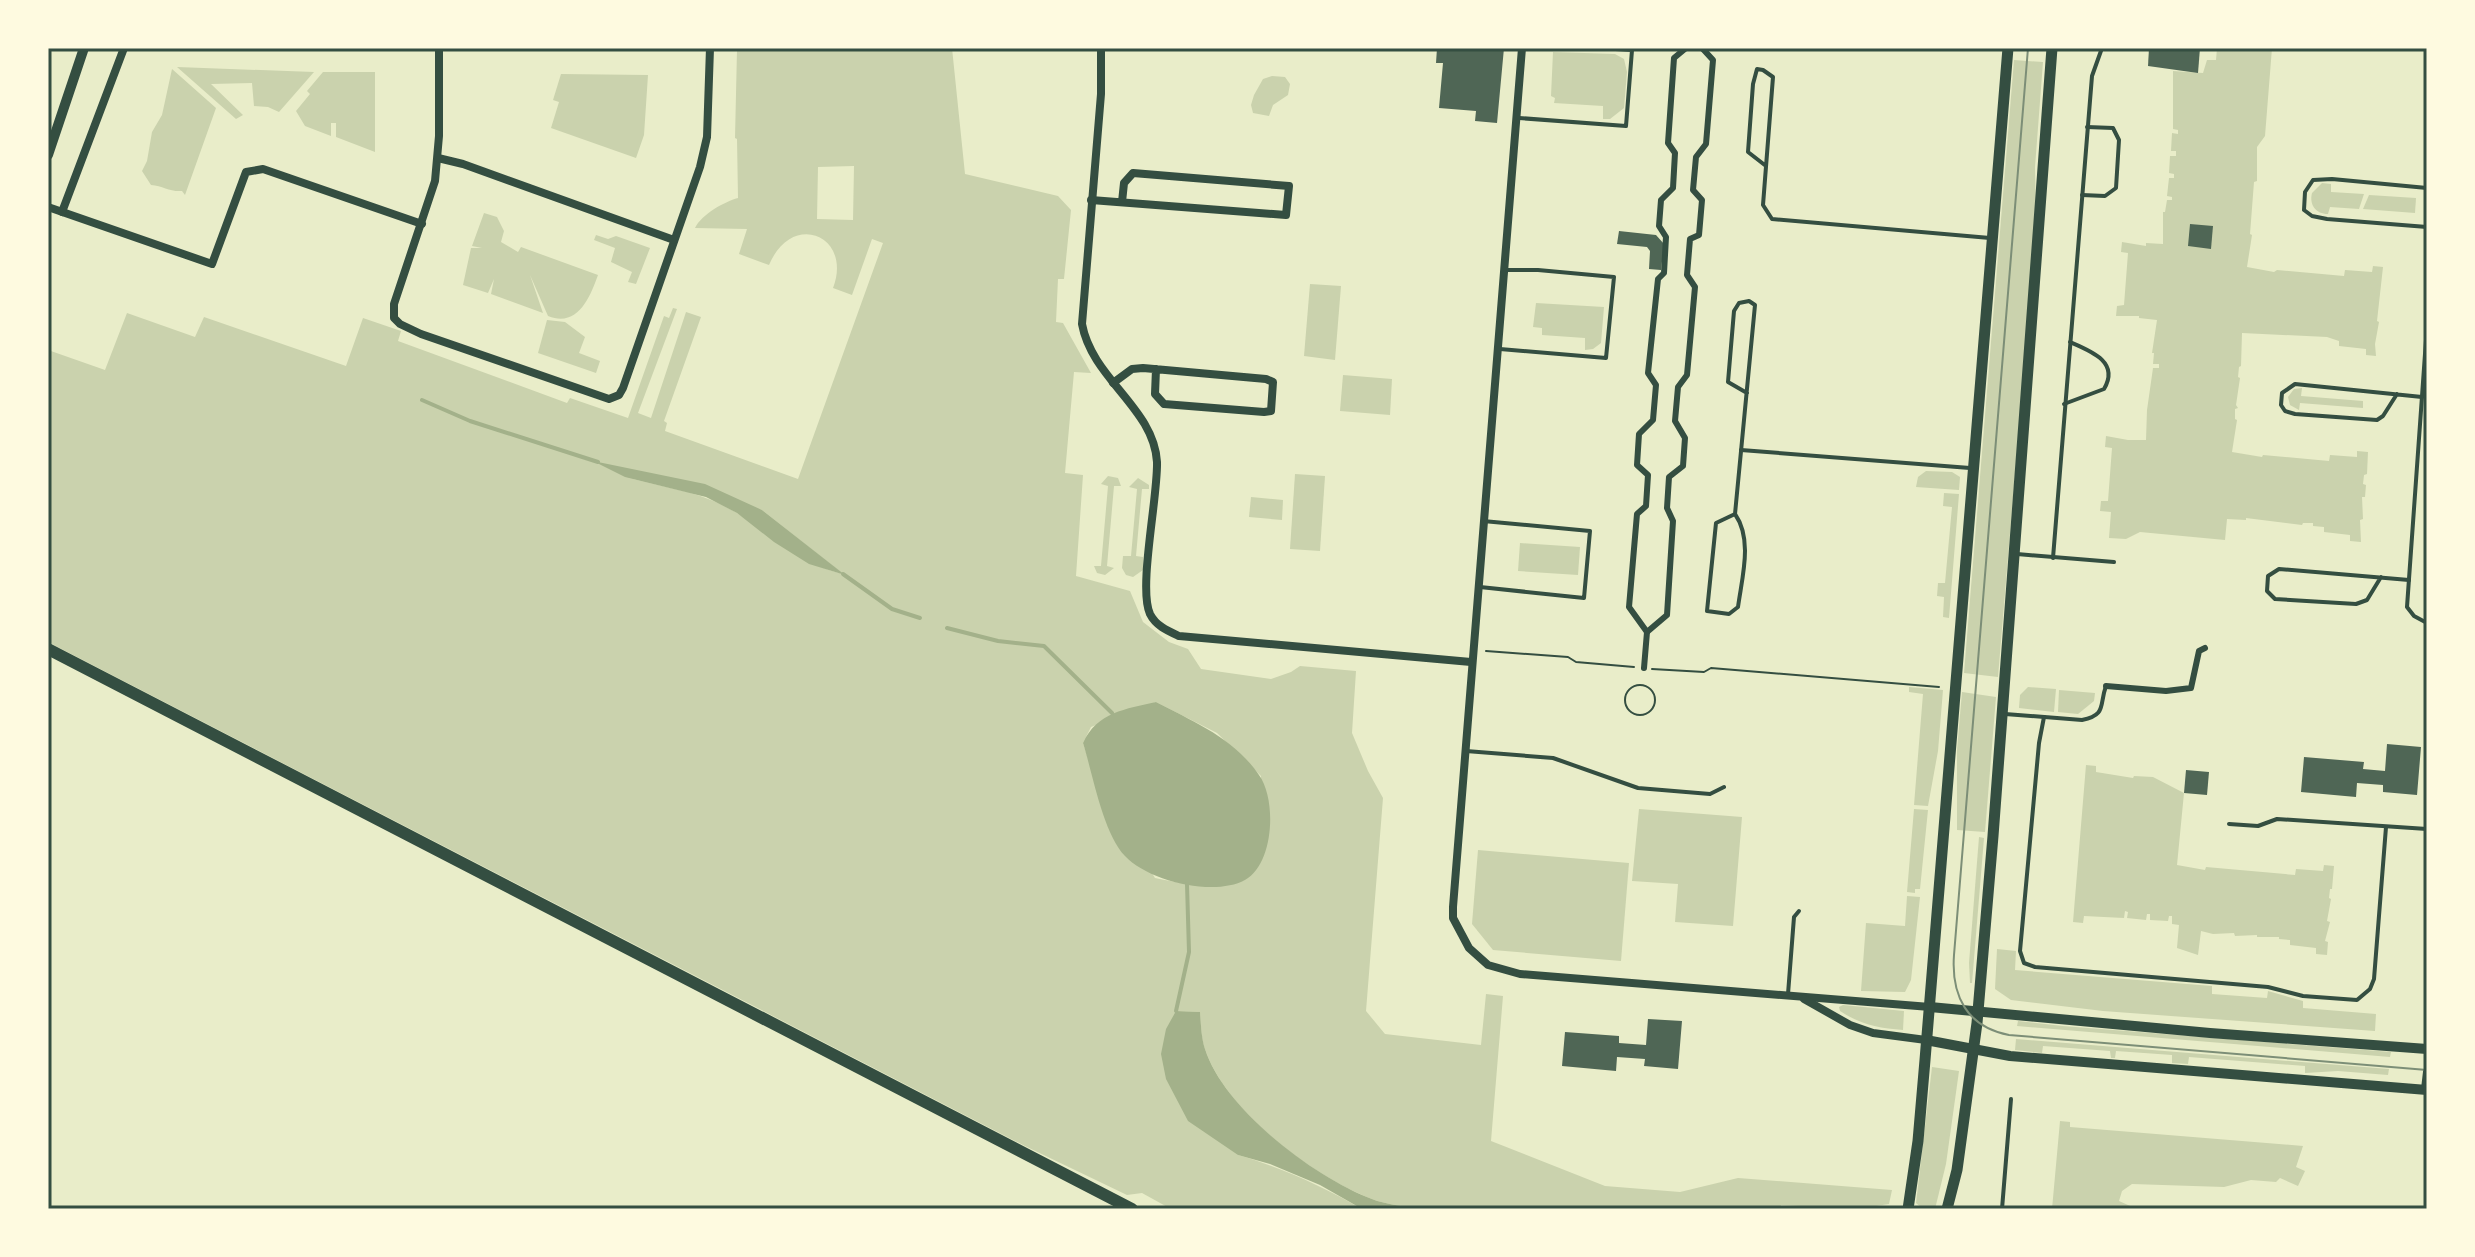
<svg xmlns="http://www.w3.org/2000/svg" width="2475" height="1257" font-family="Georgia,serif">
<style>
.green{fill:#cad2ad;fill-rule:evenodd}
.water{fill:#a3b18a}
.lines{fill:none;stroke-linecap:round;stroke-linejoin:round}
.stream{stroke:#a3b18a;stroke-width:4}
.building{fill:#4f6655}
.path{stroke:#344e41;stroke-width:2}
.service{stroke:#344e41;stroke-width:4}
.pedestrian{stroke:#344e41;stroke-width:6}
.minor{stroke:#344e41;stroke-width:8}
.tertiary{stroke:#344e41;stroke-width:10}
.secondary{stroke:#344e41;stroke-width:11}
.primary{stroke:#344e41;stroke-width:12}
.tram{stroke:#7c8e77;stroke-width:2}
.neatline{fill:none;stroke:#344e41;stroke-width:3}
</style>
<rect width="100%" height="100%" fill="#e9edc9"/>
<g class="green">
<path d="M731 48H952L965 174 1058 196 1071 210 1064 279H1058L1056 322 1063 323 1091 373 1074 372 1065 473 1083 475 1076 576 1130 591 1143 622 1169 642 1188 649 1201 669 1271 679 1291 672 1300 666 1356 671 1352 733 1368 771 1383 798 1366 1011 1385 1034 1481 1045 1486 994 1503 996 1491 1141 1605 1186 1680 1192 1738 1178 1892 1190 1889 1204 1857 1209 1781 1205 1780 1209H1414C1401 1205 1383 1204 1372 1199 1313 1177 1225 1110 1205 1049 1201 1038 1201 1024 1200 1012L1176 1011 1238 1155C1283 1168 1322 1186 1362 1209H1171L1142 1193 1127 1195 1025 1146 48 642V350L105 370 127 313 195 337 204 317 346 366 363 318 401 331 398 341 567 403 570 398 628 418 664 316 669 318 673 308 677 309 638 413 651 418 686 312 701 317 664 421 667 423 665 431 798 479 883 243 872 239 852 295 833 288C853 236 792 210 769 265L739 254 747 229 695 228C702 214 724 202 738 198L737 139 735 138 737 50ZM854 166 853 220 817 219 818 167ZM625 477 762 510 843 574C797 563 774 537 737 513 703 492 663 486 625 477ZM1156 702 1217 733 1261 776 1245 880C1211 888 1189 885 1155 878L1096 783 1083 743 1091 727Z"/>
<path d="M2217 48H2272L2265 136 2257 147V181L2254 182 2250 234 2252 235 2247 267 2274 272 2277 270 2344 276 2345 270 2372 272 2373 266 2383 267 2377 321 2379 322 2375 344 2376 356 2366 355V349L2339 346V341L2327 337 2242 333 2241 366 2239 367 2238 377 2240 378 2236 405 2238 408 2235 409V419L2237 420 2232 452 2262 457 2263 455 2329 461 2330 455 2357 457V451L2368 452 2367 474 2364 475 2363 484 2366 485 2365 497H2362L2363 519 2360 520 2361 542 2350 541V535L2324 532V527L2313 526V523H2303L2302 525 2246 518V520L2227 519 2225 540 2140 532 2126 539 2109 538 2111 512 2100 511 2101 501H2108L2112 448 2105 447 2106 436 2128 440H2146L2147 410 2153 368H2159V364H2153L2154 353H2152L2157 320 2139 318V316H2116L2117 306 2124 305 2128 253 2121 252 2122 242 2146 246V243L2163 244V212H2165L2167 200H2172V197L2167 196 2169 178H2174V174L2169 173 2170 156H2176V151H2171L2172 133 2178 134V130L2173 129V71L2203 73 2207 60H2216Z"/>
<path d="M1553 52 1615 54 1624 59 1627 72 1624 108 1610 119H1603V106L1554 103 1555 98 1551 96Z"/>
<path d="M2014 60 2043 62 2035 167 2036 221 1998 677 1964 673Z"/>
<path d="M177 67 314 72 279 112 268 107 254 106 252 83 211 84 243 115 236 119Z"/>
<path d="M172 69 216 108 185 195 182 191C170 192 163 186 151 185L142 171 147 161 152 132 162 115Z"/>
<path d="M323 72H375V152L336 137V123H331V136L305 126 296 111 310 94 307 91Z"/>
<path d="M561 74 648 75 644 135 636 158 551 128 559 102 553 100Z"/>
<path d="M1272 76 1285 77 1290 84 1288 95 1273 105 1269 116 1253 113 1251 105 1254 95 1263 79Z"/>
<path d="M2322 183 2331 184V192L2364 194 2359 209 2330 207 2328 214C2316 214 2309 205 2312 193Z"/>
<path d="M2369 195 2416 198 2415 213 2363 209Z"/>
<path d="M484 213 497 217 504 231 501 242 518 252 521 247 598 275C590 297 578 328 548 316L530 275 543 313 491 294 494 279 488 293 463 285 471 248H482L472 246Z"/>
<path d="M596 235 608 239 616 236 650 248 636 284 628 282 632 272 611 262 615 248 594 240Z"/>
<path d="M1310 284 1341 286 1335 360 1304 356Z"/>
<path d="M1536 303 1604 307 1601 343 1593 349 1585 350V338L1542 335V328L1533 327Z"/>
<path d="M547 320 565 322 585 337 579 353 600 361 596 373 538 353Z"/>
<path d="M1343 375 1392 379 1390 415 1340 411Z"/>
<path d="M2302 388 2301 396 2363 401V408L2300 403 2299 410 2290 405 2288 397 2294 389Z"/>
<path d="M1926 471 1952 472 1960 477 1959 490 1916 487 1918 477Z"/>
<path d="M1295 474 1325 476 1320 551 1290 549Z"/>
<path d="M1108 476 1118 478 1121 486H1114L1107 566 1114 568 1105 575 1097 573 1094 566H1101L1108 486 1101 484Z"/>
<path d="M1138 478 1149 485V489H1142L1136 556 1143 557V570L1133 577 1126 575 1122 568 1123 556H1131L1137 489 1129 487Z"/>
<path d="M1944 493 1959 494 1949 618 1943 617 1944 597 1937 596 1938 583H1945L1952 507 1943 506Z"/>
<path d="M1251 497 1283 500 1282 520 1249 517Z"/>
<path d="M1520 543 1580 547 1578 575 1518 571Z"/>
<path d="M1909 687 1943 690 1938 751 1928 806 1914 805 1923 694 1909 692Z"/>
<path d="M2028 687 2056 689 2054 712 2019 708 2020 695Z"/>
<path d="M2059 690 2095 693 2094 701 2078 714 2058 712Z"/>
<path d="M1962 692 1996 697 1985 832 1957 830V750Z"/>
<path d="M2086 765 2096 766V772L2133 778 2134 776 2153 777 2184 793 2177 865 2205 870 2206 867 2295 875 2296 869 2323 871 2324 865 2334 866 2332 889H2330L2329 898 2331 899 2327 921 2330 922 2325 941 2328 942 2327 955 2316 954V948L2290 945V940L2279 939V937H2257V935L2235 936 2234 933 2213 934 2201 931 2198 955 2177 948 2179 925 2172 924V916H2169L2168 921 2150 920V914H2147L2146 920 2127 918 2128 912 2125 911 2124 918 2084 916 2083 923 2073 922Z"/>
<path d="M1639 809 1742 817 1733 926 1675 922 1678 884 1632 881Z"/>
<path d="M1914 809 1928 810 1920 889H1915V893L1907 892Z"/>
<path d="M1979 837 1984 838 1972 983H1970L1969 963Z"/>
<path d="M1478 850 1629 863 1621 961 1493 950 1472 924Z"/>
<path d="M1907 896 1920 897 1911 980 1905 992 1861 991 1866 923 1905 926Z"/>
<path d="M1997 949 2016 951 2015 970 2212 986V994L2267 998 2268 991 2303 1001V1008L2376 1014 2375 1031 2103 1011 2011 1000 1995 989Z"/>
<path d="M1843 1005 1904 1011 1903 1030C1879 1028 1861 1025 1840 1011L1839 1007Z"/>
<path d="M2018 1021 2063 1026 2391 1052 2390 1057 2017 1026Z"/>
<path d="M2016 1039 2389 1069 2388 1075 2338 1071 2305 1073V1066L2189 1057 2188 1064 2172 1063V1055L2116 1051 2115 1058H2111L2110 1051 2043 1046 2042 1053 2015 1050Z"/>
<path d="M1932 1067 1959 1071 1946 1164 1935 1209H1923L1916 1203Z"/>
<path d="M2060 1121 2070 1122V1127L2303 1146 2296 1167 2305 1171 2298 1186 2280 1178 2276 1182 2251 1180 2224 1187 2132 1184 2122 1191 2119 1201 2137 1209H2052Z"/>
</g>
<g class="water">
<path d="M593 461 705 484 762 510 845 575 809 564 774 542 737 513 706 497 625 477Z"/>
<path d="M1156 702C1194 722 1234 738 1259 775 1277 800 1274 864 1245 880 1214 897 1148 881 1125 856 1103 833 1093 775 1083 743 1097 712 1126 709 1156 702Z"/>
<path d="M1176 1011 1200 1012C1201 1023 1201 1037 1205 1049 1224 1109 1314 1177 1372 1199 1383 1204 1401 1205 1414 1209H1362L1320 1185 1270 1164 1238 1155 1188 1121 1166 1079 1161 1054 1166 1029Z"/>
</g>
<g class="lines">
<g class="stream">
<path d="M422 400 470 421 598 462"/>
<path d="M843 574 892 609 920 618"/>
<path d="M947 628 998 641 1044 646 1112 713"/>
<path d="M1176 1011 1189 952 1187 884"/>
</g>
</g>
<g class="building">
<path d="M1437 48H1504L1497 123 1475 121 1476 111 1439 108 1443 63H1436Z"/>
<path d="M2149 48H2200L2198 73 2148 66Z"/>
<path d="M2190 224 2213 226 2211 249 2188 246Z"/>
<path d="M1619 231 1656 235 1664 244 1661 270 1649 269 1650 251 1647 247 1617 244Z"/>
<path d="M2387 744 2421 747 2417 795 2383 792V785L2357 783 2356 797 2301 792 2304 757 2364 762 2363 769 2385 771Z"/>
<path d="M2186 770 2209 772 2207 795 2184 793Z"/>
<path d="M1648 1019 1682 1021 1678 1069 1644 1066 1645 1059 1617 1057 1616 1071 1562 1066 1565 1032 1619 1036V1043L1646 1045Z"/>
</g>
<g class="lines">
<g class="path">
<path d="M1486 651 1568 657 1576 662 1634 667"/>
<path d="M1652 669 1704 672 1711 668 1939 687"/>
<circle cx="1640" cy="700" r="15"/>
</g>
<g class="service">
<path d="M1519 118 1626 126 1632 50 1599 48"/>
<path d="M1766 166 1748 152 1753 84 1757 69 1763 70 1773 77 1763 205 1772 219 1990 238"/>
<path d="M2427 188 2332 179 2313 180 2305 192 2304 210 2312 216 2327 219 2427 227"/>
<path d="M2082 195 2105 196 2116 188 2119 140 2113 128 2087 127"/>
<path d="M2427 326 2407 607 2414 616 2427 623"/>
<path d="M1500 349 1606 358 1614 277 1538 270H1504"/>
<path d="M2397 394 2383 416 2377 420 2295 414 2285 411 2281 405 2282 393 2295 384 2422 397"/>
<path d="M2064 404 2104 389C2120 362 2091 351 2070 342"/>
<path d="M1741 450 1970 468"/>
<path d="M1735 514 1716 523 1707 611 1729 614 1738 607C1742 577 1753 540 1735 514L1755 305 1749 301 1739 303 1734 311 1728 382 1747 393"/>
<path d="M2017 554 2114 562"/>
<path d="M2053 558 2092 76 2102 48"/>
<path d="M2381 577 2367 600 2356 604 2275 599 2267 591 2268 576 2279 569 2409 580"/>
<path d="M1480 587 1584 598 1590 531 1483 521"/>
<path d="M2005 714 2082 720C2107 715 2099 705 2106 686"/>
<path d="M2044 717 2039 743 2020 951 2024 963 2035 967 2268 987 2303 996 2357 1000 2370 989 2374 979 2386 827"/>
<path d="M1466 751 1553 758 1638 788 1710 794 1724 787"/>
<path d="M2229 824 2258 826 2277 819 2427 829"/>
<path d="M1788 994 1794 917 1799 911"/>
<path d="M2002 1209 2011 1099"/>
</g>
<g class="pedestrian">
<path d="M1647 632 1629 607 1637 514 1646 506 1648 475 1637 465 1639 434 1653 420 1656 385 1648 373 1658 279 1664 273 1666 237 1659 226 1661 200 1673 188 1675 153 1668 143 1674 58 1686 48"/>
<path d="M1644 668 1647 632 1667 615 1673 521 1667 508 1669 477 1683 466 1685 438 1675 421 1678 387 1687 375 1695 287 1687 275 1690 239 1699 235 1702 200 1693 190 1696 157 1706 144 1713 60 1702 48"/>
<path d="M2106 686 2166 691 2191 688 2199 651 2205 648"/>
</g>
<g class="minor">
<path d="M439 48V136L435 181 394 304V318L400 324 421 334 609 399 619 395 623 388 700 167 707 137 710 48"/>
<path d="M1101 48V94L1082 324C1092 379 1154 408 1157 462 1158 497 1138 588 1150 614 1156 626 1168 631 1179 636L1471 662"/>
<path d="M1522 48 1453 907V918L1469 948 1488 965 1520 974 1930 1007"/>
<path d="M438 158 463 164 674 240"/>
<path d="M1091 200 1286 215 1289 186 1133 173 1124 183 1122 202"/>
<path d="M48 207 212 264 246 172 263 169 422 224"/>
<path d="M62 212 124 48"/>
<path d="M1113 383 1132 369 1143 368 1266 379 1273 382 1271 411 1264 412 1164 404 1155 394 1156 369"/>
<path d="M1804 999 1850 1025 1873 1033 1926 1040"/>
<path d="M2425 1089 2427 1072"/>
</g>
<g class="tertiary">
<path d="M48 155 84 48"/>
<path d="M1930 1007 2210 1033 2427 1049"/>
<path d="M1926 1040 2010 1056 2427 1090"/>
</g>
<g class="secondary">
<path d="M1908 1209 1918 1141 1925 1060 2008 48"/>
<path d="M1947 1209 1957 1170 1977 1023 1993 836 2052 48"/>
</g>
<path class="primary" d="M48 649 1132 1209"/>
<path class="tram" d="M2028 48 1954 955C1951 996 1967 1027 2009 1035L2427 1070"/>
</g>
<rect width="2475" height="1257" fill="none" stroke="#fefae0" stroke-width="100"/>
<rect x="50" y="50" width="2375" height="1157" class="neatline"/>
</svg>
